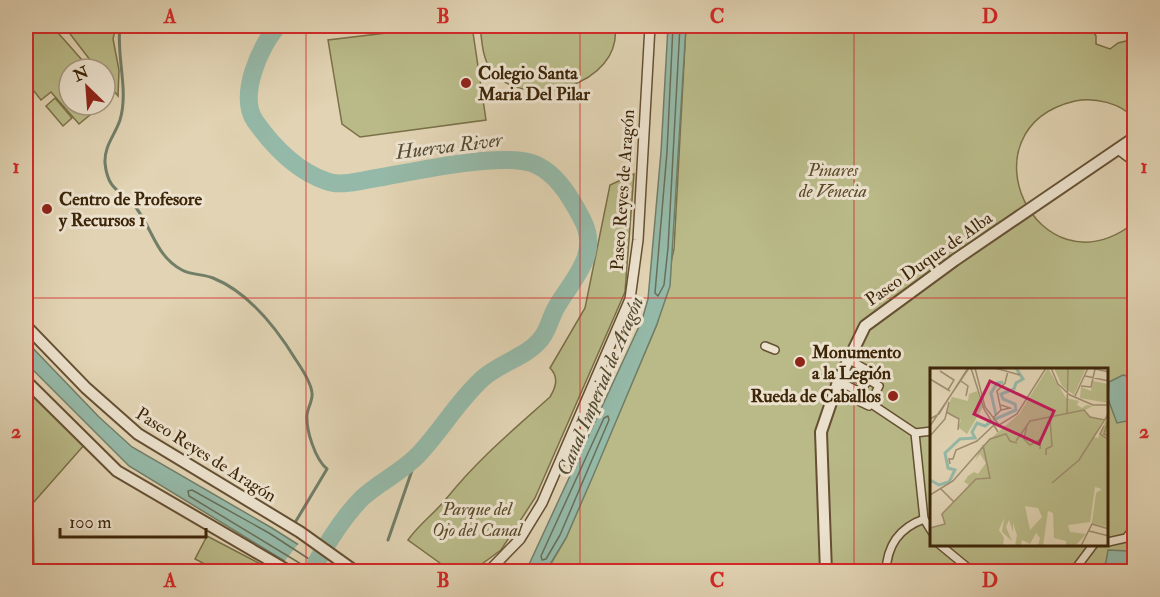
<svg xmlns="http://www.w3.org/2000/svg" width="1160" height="597" font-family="'IM FELL Double Pica',serif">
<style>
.green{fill:#b9ba88;stroke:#7a7048;stroke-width:1.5;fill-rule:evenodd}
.water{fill:#95b9a8;stroke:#717e68;stroke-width:1.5}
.pier{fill:#e1d3b3}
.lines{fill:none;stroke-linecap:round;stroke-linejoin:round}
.shore{stroke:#686f58;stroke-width:1.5}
.stream{stroke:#717e68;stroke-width:3}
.river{stroke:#95b9a8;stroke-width:18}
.pedestrian-casing{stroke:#655033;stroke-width:10}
.minor-casing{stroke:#655033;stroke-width:12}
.tertiary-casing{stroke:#655033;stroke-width:14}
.pedestrian{stroke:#ece2ce;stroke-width:7}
.minor{stroke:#ece2ce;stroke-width:9}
.tertiary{stroke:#ece2ce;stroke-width:10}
.grid{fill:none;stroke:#d62828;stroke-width:1.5;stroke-opacity:0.55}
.poi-dot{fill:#8f2418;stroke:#ece2ce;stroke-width:2}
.labels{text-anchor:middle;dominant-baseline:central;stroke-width:6;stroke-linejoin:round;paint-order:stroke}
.poi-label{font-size:18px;font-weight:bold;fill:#3c2508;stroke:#ece2ce;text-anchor:start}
.park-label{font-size:18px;font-style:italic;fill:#5b4a28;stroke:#ece2ce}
.street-label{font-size:18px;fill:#3c2508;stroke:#ece2ce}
.water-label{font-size:20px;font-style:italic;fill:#524a30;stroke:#ece2ce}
.inset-river{fill:none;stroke:#95b9a8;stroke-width:3}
.inset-road{fill:none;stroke:#9f8d6f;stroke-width:1.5}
.view{fill:#c2185b;fill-opacity:0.15;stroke:#c2185b;stroke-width:3}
.inset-edge{fill:none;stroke:#3c2508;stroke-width:3}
.neatline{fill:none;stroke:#d62828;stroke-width:2}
.grid-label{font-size:20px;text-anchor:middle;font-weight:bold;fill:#d62828}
</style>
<rect width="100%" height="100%" fill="#e1d3b3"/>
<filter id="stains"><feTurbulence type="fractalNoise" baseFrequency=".00333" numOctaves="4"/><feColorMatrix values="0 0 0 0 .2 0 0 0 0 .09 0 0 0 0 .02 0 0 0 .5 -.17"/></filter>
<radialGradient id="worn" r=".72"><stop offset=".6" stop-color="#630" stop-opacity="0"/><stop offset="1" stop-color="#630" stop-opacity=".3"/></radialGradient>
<g class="green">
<path d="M30 26H52L90 69H69V105H102L79 124 51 92 41 100 26 81V29Z"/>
<path d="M64 26H116L113 39 119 70 118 96 105 80V69H97Z"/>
<path d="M445 26H472L486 120 360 137 342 124 328 40Z"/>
<path d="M480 26H615C623 85 525 113 491 70 482 57 482 41 480 26Z"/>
<path d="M686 26H1090L1096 36V44L1110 49 1118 43 1134 39V118C1120 103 1095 97 1075 101 958 129 1037 298 1134 223V571L546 572 566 538 657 324 674 249ZM932 369H1108V544H932Z"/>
<path d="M55 98 72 118 63 126 46 106Z"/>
<path d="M634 174 625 292 535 498 501 550 472 571H448L444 566 408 540C419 524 434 514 446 499 478 459 512 431 550 397 556 387 559 377 550 368L585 308 610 185Z"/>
<path d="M26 381 85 444 33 503 34 572 26 571Z"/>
<path d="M207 536 268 568V569L266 571H218L195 559Z"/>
</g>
<g class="water">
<path d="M668 26H686L670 286 657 324 593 476 566 538 546 571H526L642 320 648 299 661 152Z"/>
<path d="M26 341 99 417 132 447 272 528 340 571H301L129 466 26 363Z"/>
<path d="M1123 375 1134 378V439L1126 421 1117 423 1108 399 1109 382Z"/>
<path d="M1134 543V571H1100L1106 562 1108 550 1128 551Z"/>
</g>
<path class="pier" d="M300 542 341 569 343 572H296L283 563Z"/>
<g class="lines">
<g class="shore">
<path d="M673 26 667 152 655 293 658 296 664 285 668 248 680 26"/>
<path d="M608 416 609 420 560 535 546 559 542 560 541 556 604 418Z"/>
<path d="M304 572 301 564 189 496 188 491 192 490 269 533 329 572"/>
</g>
<g class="stream">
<path d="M120 26C116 56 129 90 120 120 115 135 104 146 105 163 108 194 124 190 137 209 153 231 157 257 182 270 191 275 203 274 213 278 248 292 277 329 296 360 302 369 311 382 312 393 313 400 308 407 307 415 306 430 315 459 327 469L296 521"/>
<path d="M388 540 417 456"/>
</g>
<path class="river" d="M278 26C260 45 238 96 255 121 272 145 297 171 326 181 340 187 362 180 377 178 417 171 484 156 522 161 552 164 571 197 583 221 600 255 572 280 557 306 551 316 549 327 543 336 529 357 500 362 482 379 457 402 441 431 418 455 402 472 379 482 362 498 343 517 329 540 316 563"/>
<defs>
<g id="pedestrian">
<path d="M765 346 775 350"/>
<path d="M848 359 872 373 857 397"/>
<path d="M843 371 866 383"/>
<path d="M826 375 862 393"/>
<path d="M835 390 869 406 879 386 869 380"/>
<path d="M858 395 915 433 924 519 932 532"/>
<path d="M915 433 932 431"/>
<path d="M1134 498V499"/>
<path d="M1108 542 1126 538 1134 528"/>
<path d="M939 544 973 572"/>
<path d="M886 572C887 545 899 528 924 519"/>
<path d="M1073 572 1094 544"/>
</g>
<g id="minor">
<path d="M1118 149 1134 161"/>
<path d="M488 572 520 539 542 503 630 299 638 240 650 26"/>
</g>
<g id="tertiary">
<path d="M26 326 86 388 138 434 300 532 356 572"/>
<path d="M26 381 117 471 290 572"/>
<path d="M826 572 821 432 838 382 865 326 955 260 1134 138"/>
</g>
</defs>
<use href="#pedestrian" class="pedestrian-casing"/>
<use href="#minor" class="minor-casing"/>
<use href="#tertiary" class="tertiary-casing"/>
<use href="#pedestrian" class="pedestrian"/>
<use href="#minor" class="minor"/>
<use href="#tertiary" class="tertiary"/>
</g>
<path class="grid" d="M306 26V572M580 26V572M854 26V572M26 298H1134"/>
<g class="poi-dot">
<circle cx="466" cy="83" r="6"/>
<circle cx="47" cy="209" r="6"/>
<circle cx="800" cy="362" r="6"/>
<circle cx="893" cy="396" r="6"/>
</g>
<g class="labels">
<g class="poi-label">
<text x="478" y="73">Colegio Santa<tspan x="478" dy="21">Maria Del Pilar</tspan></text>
<text x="59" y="199">Centro de Profesore<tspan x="59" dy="21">y Recursos 1</tspan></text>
<text x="812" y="352">Monumento<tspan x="812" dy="21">a la Legión</tspan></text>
<text x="881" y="396" text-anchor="end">Rueda de Caballos</text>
</g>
<g class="park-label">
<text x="833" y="170">Pinares<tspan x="833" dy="21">de Venecia</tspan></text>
<text x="477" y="509">Parque del<tspan x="477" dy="21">Ojo del Canal</tspan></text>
</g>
<g class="street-label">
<text transform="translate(623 190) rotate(-86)">Paseo Reyes de Aragón</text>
<text transform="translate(929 259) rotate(-35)">Paseo Duque de Alba</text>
<text transform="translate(206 455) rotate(32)">Paseo Reyes de Aragón</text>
</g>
<g class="water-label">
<text transform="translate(449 146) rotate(-7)">Huerva River</text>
<text transform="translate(600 386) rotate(-67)">Canal Imperial de Aragón</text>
</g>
</g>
<g transform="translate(930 368)">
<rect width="178" height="178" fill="#e1d3b3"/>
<path d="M118 0 136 30 149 33 147 37 152 40 157 37 163 38 155 42 159 48 173 52 163 69 168 70 178 47V159L162 155 166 125 172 121 165 119 160 154 138 157 140 164 156 166 145 178H136V173L124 170 123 145 118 143 113 178H108L110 170 106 165 100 176 92 172 91 178H85L87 167 83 155V164L79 152 76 159 82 173 72 164 74 150 69 162 74 170 73 178H0V160L15 156 11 147 39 117 34 114 38 108 44 104 48 106 56 95 50 86 45 93 51 79 89 46ZM95 138 108 140 112 149 100 162ZM124 0H156L144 27 132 18ZM163 13 178 16V35L150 30 151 19 161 23ZM47 23 53 39 37 66 28 59 31 52 16 44 17 40 22 29 38 33 39 26Z" fill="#b9ba88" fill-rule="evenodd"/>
<path class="inset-river" d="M66 47 61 25 67 15 73 14M63 52 86 42 85 36 73 31 71 26 84 21 86 15 93 11 86 0M0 112 9 117 19 114 25 102 18 100 15 85 30 71 45 70 42 64 47 55 55 58 62 53"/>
<path class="inset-road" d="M41 0 54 41 68 64M45 0 55 39 69 57M65 0 90 7M121 0 128 16 140 27 163 37H179M161 0 179 4M10 3 24 12 18 22M155 8 179 13M0 11 20 23M31 13 38 18 36 28M151 18 161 19 165 1M145 28 158 0M71 42 80 40 71 37M16 44 29 51 28 62M137 46 138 0M179 49 174 66 179 68M63 50 71 42 67 23 75 15 78 3M0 51 9 46 38 0M69 57 87 46 116 0M97 57 94 71 100 77 111 71 110 81M0 58 39 0M174 58 170 66 179 72M0 68 15 51 19 34M86 73 100 53 154 42 160 49 175 52M116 87V81L122 78 120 50M20 96 19 91H23L26 82 47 73 64 57M122 115 149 92 179 45M11 121 24 134M0 127 23 113 60 71 76 66 80 73 87 75M0 160 15 156 12 146 46 111 60 110 53 77M159 163 179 168M151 178 162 156 179 161"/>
<path class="view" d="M60 13 124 43 109 76 44 46Z"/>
<rect width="178" height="178" class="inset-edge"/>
</g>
<rect width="1160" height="597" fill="none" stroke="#e1d3b3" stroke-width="66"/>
<g transform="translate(87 87) rotate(335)"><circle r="28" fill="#ece2ce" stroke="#a6967f" stroke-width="1.5"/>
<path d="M0-4.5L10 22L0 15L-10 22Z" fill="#8f2418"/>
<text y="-9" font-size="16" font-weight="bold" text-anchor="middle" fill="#3c2508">N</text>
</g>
<path d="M60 528v9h146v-9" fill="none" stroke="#3c2508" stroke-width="3"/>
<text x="69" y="528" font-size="18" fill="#3c2508" stroke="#ece2ce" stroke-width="4.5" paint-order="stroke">100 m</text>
<rect x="33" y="33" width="1094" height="531" class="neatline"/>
<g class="grid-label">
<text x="170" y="23">A</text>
<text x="443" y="23">B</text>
<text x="717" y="23">C</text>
<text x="990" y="23">D</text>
<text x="16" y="173">1</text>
<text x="1144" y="173">1</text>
<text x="16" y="438">2</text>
<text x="1144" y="438">2</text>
<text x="170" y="587">A</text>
<text x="443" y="587">B</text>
<text x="717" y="587">C</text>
<text x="990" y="587">D</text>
</g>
<rect width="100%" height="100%" filter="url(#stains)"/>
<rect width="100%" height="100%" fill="url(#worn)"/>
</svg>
